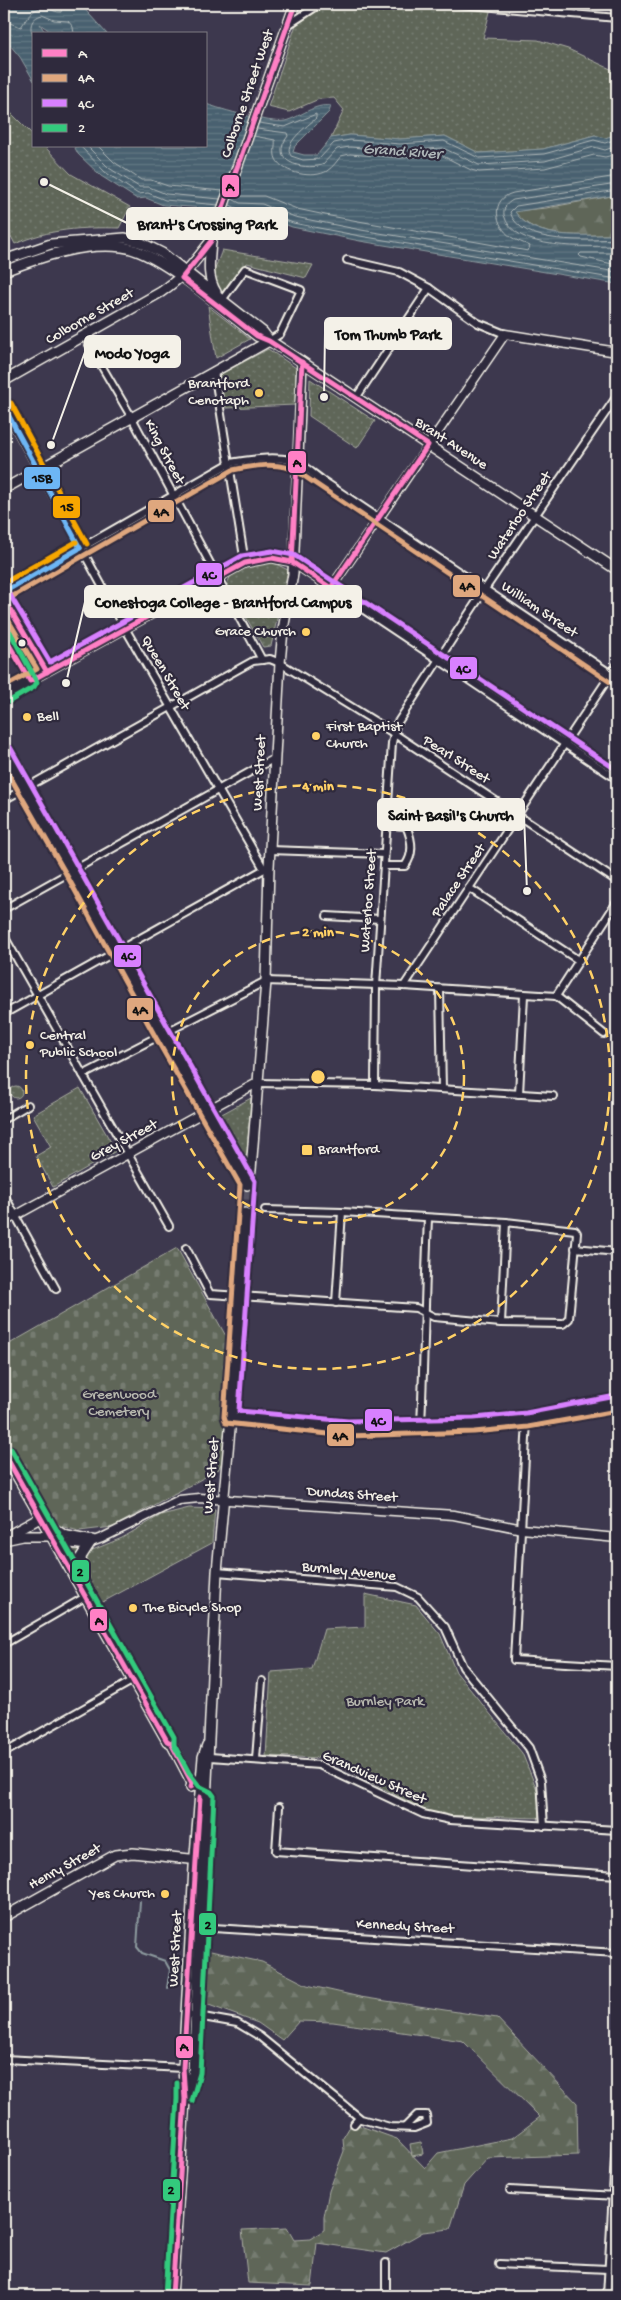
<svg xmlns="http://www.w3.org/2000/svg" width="621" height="2300" font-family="'Gochi Hand',sans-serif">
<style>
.forest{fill:url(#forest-firs);stroke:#a9aca0}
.cemetery{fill:url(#cemetery-stones);stroke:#a9aca0}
.park{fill:url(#park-dots);stroke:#a9aca0}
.water{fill:url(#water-rules);stroke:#8d9b9f}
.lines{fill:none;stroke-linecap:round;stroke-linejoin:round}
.shore{stroke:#afb7b8;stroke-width:1}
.stream{stroke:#8d9b9f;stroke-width:2}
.secondary-tunnel{stroke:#585465;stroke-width:9;stroke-dasharray:9 4.5;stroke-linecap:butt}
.minor-casing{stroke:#f4f1e8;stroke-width:10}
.tertiary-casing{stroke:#f4f1e8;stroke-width:11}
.secondary-casing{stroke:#f4f1e8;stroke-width:12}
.minor{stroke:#2f2a3d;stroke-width:6}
.tertiary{stroke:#2f2a3d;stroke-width:8}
.secondary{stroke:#2f2a3d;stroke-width:9}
.bus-1-casing{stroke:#2f2a3d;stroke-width:9}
.bus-2-casing{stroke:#2f2a3d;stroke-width:9}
.bus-3-casing{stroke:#2f2a3d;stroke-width:9}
.bus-4-casing{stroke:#2f2a3d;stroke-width:9}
.bus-5-casing{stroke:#2f2a3d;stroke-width:9}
.bus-6-casing{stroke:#2f2a3d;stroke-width:9}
.bus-1{stroke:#ff80c5;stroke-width:5}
.bus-2{stroke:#dfa77e;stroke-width:5}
.bus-3{stroke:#d880ff;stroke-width:5}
.bus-4{stroke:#33ca7d;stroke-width:5}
.bus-5{stroke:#6db6f5;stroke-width:5}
.bus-6{stroke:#f7a600;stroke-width:5}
.ring{fill:none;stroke:#ffd166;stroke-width:2.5;stroke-dasharray:9 6}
.poi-dot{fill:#ffd166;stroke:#2f2a3d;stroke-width:2}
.bus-dot{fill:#f4f1e8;stroke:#2f2a3d;stroke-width:2}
.labels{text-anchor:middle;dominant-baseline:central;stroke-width:4.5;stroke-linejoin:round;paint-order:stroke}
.street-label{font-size:15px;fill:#f4f1e8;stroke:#2f2a3d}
.poi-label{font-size:15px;fill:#f4f1e8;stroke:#2f2a3d;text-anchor:start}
.park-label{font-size:15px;fill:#b8b9af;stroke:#2f2a3d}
.water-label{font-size:16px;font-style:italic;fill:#afb7b8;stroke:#2f2a3d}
.centre{fill:#ffd166;stroke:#2f2a3d;stroke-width:2.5}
.ring-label{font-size:15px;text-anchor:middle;font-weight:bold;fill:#ffd166;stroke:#2f2a3d;stroke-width:4.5;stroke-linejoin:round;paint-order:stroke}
.leader{fill:none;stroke:#f4f1e8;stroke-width:2}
.callout-dot{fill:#f4f1e8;stroke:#2f2a3d;stroke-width:2}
.callout{fill:#f4f1e8;stroke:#f4f1e8;stroke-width:2}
.callout-label{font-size:16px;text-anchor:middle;font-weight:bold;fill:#111}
.line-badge{stroke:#2f2a3d;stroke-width:2}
.pale-badge-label{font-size:14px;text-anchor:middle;font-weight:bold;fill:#111}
</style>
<defs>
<pattern id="forest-firs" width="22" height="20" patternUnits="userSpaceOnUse" patternTransform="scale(1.25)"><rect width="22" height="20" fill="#5e6659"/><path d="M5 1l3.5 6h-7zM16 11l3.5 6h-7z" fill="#767c71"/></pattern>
<pattern id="cemetery-stones" width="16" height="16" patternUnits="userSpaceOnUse" patternTransform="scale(1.25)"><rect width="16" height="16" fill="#5e6659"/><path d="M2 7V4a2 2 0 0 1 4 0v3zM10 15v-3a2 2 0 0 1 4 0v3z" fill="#767c71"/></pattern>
<pattern id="park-dots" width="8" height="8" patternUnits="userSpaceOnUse" patternTransform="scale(1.25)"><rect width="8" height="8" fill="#5e6659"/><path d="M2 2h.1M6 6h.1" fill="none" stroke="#767c71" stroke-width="1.8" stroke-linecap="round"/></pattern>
<pattern id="water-rules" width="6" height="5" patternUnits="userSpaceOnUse" patternTransform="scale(1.25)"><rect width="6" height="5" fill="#48616f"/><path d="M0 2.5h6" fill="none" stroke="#637884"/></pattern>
</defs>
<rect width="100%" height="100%" fill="#3d384e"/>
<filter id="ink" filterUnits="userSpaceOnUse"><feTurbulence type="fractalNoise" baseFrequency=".02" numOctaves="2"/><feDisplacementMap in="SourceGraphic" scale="10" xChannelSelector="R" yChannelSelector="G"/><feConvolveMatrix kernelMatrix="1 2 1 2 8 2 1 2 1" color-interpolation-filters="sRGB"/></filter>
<g filter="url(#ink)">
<g class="forest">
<path d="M617 195V235C584 234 536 242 514 211L546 208Z"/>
<path d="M206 1950 262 1962 307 1985 360 1997 497 2018 577 2103 578 2155 488 2158 464 2185 450 2229 423 2232 386 2253 317 2243 312 2286 248 2283 242 2230 287 2228 294 2240 310 2239 324 2230V2217L329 2191 344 2151 343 2138 352 2123 397 2139 425 2168 438 2153 512 2138 540 2117 463 2041 333 2022 299 2021 282 2040 258 2023 206 2004Z"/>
</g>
<path class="cemetery" d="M177 1248 232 1347 222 1462 218 1470 113 1527 79 1531 60 1526 46 1508 4 1439V1347Z"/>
<g class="park">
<path d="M303 4H478L491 8 483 38 538 40 568 49 617 72V134L605 139 595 135 543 149 479 153 445 136 400 139 350 135 331 138 344 110 334 98 319 99 289 112 268 107Z"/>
<path d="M4 106 34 136V146H44L71 174 130 207 119 228C83 227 48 229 15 244L4 223Z"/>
<path d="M222 250 313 265 306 278 247 263 223 293C206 280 216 268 222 250Z"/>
<path d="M208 306 250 339 216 358Z"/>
<path d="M268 349 296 368 295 405 226 408 219 375Z"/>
<path d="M310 379 375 421 357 448 309 416Z"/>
<path d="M272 562 288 570 271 646 263 647 227 584 232 573 247 566Z"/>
<circle cx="16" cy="1092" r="6"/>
<path d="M80 1088 116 1151 53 1187 36 1156 51 1147 33 1115Z"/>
<path d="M251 1098 247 1155 241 1154 220 1115Z"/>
<path d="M189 1508 215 1509 212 1543 99 1604 67 1549 90 1551 122 1538 161 1515Z"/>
<path d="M365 1594 416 1605 440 1634 456 1672 522 1753 538 1792 539 1818 435 1815 323 1758 266 1756 271 1672 312 1669 324 1629 365 1627Z"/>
<path d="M421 2142 423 2154 412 2156 410 2144Z"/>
</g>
<g class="water">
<path d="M4 4H80L107 34H65L62 31H56L54 34 40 24 46 34H34V81L20 57 4 38Z"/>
<path d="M206 104C220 109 271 124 285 121 301 117 314 103 331 106L329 112 295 146 293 152 304 155H317L331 138 350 135 400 139 445 136 479 153 543 149 595 135 605 138 617 134V195L515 212C536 242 584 234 617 235V284L360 241 292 227 259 214H235L230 210 163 205 146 198 137 199 101 176 78 154 74 146H206Z"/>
</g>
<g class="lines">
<g class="shore">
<path d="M4 21 21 27C28 17 34 4 50 9 54 11 56 12 61 12L63 4"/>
<path d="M34 37C28 27 31 18 42 15L54 20 68 21 73 27 74 34"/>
<path d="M259 123 285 127 316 114V118C308 126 282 143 291 156L303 160 319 159 334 143 350 140 400 144 444 141 479 158 544 154 594 140 605 143 617 139"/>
<path d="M257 129 287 133 288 136C268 161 302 171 322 165L337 149 350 147 399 151 443 148 479 165 545 161 594 147 605 150 617 146"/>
<path d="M254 136 275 140C276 146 273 152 276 159 283 174 314 179 327 171 333 167 337 161 341 156L350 154 401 158 441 155 471 170 479 172 545 168 594 155 605 157 617 154"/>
<path d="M80 146 105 172 138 194 148 193 165 200 218 205"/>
<path d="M87 146 109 168 139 187H149L166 194 220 199"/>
<path d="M98 146 114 162 141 180H151L168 186 223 191"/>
<path d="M617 184 513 200C507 203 503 208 504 215 513 252 589 246 617 246"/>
<path d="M617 190 516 206 510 212C520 246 590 240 617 239"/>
<path d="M234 192 242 196H264L297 209 330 216 528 251 530 246C524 243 517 241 511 237 495 226 490 199 513 193L617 176"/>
<path d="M232 199 240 203 262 204 295 217 361 230 617 272"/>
<path d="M230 205 238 209 260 210 293 223 360 236 617 279"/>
<path d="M617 253H581L579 255 581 257 617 265"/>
</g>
<path class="stream" d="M140 1901 137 1947 142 1953 165 1961 170 1970 167 1988"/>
<path class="secondary-tunnel" d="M245 1213 247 1185"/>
<defs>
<g id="minor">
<path d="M459 4 617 18"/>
<path d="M288 25 320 4"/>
<path d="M347 260 399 272 429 288 478 323 505 334"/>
<path d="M222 300 245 269 301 290 280 334 269 341"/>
<path d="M84 336 132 418 262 660"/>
<path d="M214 371 245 563"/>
<path d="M356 398 429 288"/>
<path d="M4 407 125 628 264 869"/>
<path d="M331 588 617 779"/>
<path d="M4 592 230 463C245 460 274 456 289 460 301 462 312 473 322 480L617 678"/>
<path d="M4 800 253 661 270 659 280 663 384 727 617 881"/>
<path d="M270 850 384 854"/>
<path d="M384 866H405C414 854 412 839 406 826L387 825"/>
<path d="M469 888 578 960"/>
<path d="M4 909 275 758"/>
<path d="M327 916 380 919"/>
<path d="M4 936 169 1226"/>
<path d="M404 986 617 665"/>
<path d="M440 990 442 1089"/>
<path d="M556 996 617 902"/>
<path d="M556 996 604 1034"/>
<path d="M4 1014 268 867"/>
<path d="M83 1075 266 981 404 986 556 996"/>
<path d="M257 1083 375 1085 553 1096"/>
<path d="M375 1085 376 986 392 743 396 725 485 589 617 396"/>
<path d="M519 1094 524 995"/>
<path d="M4 1119 28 1105"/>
<path d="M4 1195 56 1289"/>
<path d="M186 1248 210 1294 416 1308 434 1317 501 1323 563 1324 569 1319 577 1233 575 1230 506 1222 342 1212 265 1210"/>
<path d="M575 1248 617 1252"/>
<path d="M336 1303 342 1212"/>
<path d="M501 1323 506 1222"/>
<path d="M527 1420 514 1660 617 1666"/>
<path d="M421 1426C424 1357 425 1288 428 1218"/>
<path d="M217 1572 397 1587 418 1597 445 1627 463 1667 529 1748 541 1781 544 1826"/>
<path d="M4 1644 85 1597"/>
<path d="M4 1753 132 1681"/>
<path d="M210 1757 319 1765 423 1814 450 1820 617 1830"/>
<path d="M256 1759 262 1681"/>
<path d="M279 1807 276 1851 617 1875"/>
<path d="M197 1927 617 1953"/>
<path d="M186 2014 237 2023 259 2036 361 2119 390 2127 414 2128 427 2123 426 2115H417L405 2127"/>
<path d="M4 2059 183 2068"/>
<path d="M354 2124 359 2118"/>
<path d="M510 2190 617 2196"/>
<path d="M499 2264 608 2269"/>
<path d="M386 2296V2263"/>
<path d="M607 2296 617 2122"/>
</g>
<g id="tertiary">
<path d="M4 695 245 563 272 558 292 562 331 588 505 334 617 352"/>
<path d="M4 1222 257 1083"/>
<path d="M231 1418 348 1429 474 1425 527 1420 617 1403"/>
<path d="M42 1520 65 1535 90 1540"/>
<path d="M51 1536 66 1543 83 1545 102 1538 179 1500 199 1498 454 1515 522 1529 617 1538"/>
</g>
<g id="secondary">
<path d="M211 241C210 259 206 276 216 292"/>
<path d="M4 260 51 244 125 238 142 243 162 253 263 332 269 340"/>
<path d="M4 271C41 257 82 242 122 247 159 251 226 312 257 336L275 344 617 570"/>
<path d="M4 381 161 292C184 276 194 263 211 241L295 4"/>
<path d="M4 489 269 341"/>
<path d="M4 751 73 870 162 1034 248 1183"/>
<path d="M247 1185 251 1170 266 981 269 867 280 663 283 630 293 574 302 362"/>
<path d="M4 1453 167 1741 171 1743 192 1783 191 1787"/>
<path d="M5 1537 40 1518"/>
<path d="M4 1540 23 1536H51"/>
<path d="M85 1592 81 1557 92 1540"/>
<path d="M4 1917 115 1855 133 1853 199 1860"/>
<path d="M185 2099 193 2073 217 1572 231 1418 245 1213"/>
<path d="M172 2296 185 2099 183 2068 194 1867 203 1757 207 1745"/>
</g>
</defs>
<use href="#minor" class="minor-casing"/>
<use href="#tertiary" class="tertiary-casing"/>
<use href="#secondary" class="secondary-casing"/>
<use href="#minor" class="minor"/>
<use href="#tertiary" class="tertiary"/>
<use href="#secondary" class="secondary"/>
<defs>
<g id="bus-1">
<path d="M292 562 302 362"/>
<path d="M4 599 47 672"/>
<path d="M4 636 30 681 245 563 272 558 292 562 331 588 428 445 269 341 257 336 182 278 211 241 295 4"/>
<path d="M4 1453 167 1741 171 1743 192 1783 191 1787"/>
<path d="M172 2296 185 2099 183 2068 200 1797"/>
</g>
<g id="bus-2">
<path d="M8 599 233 470C253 466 279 461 298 472L613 684"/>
<path d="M4 613 37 669 4 687"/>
<path d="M4 766 66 874 156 1038 240 1185 224 1417 226 1423 347 1436 474 1432 528 1427 617 1411"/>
</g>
<g id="bus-3">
<path d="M10 595 50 662 242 556 272 551 294 555 617 770"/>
<path d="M10 747 255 1181 239 1411 348 1421 474 1418 526 1413 616 1396"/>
</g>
<g id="bus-4">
<path d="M8 702 34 687 37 682 10 632"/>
<path d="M11 1449 174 1737V1745L189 1773 199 1786 211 1792 214 1796 200 2073 192 2101"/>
<path d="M165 2296 177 2099V2083"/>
</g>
<g id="bus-5">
<path d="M4 407 80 548"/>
<path d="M4 592 80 548"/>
</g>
<g id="bus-6">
<path d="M11 403 87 544"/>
<path d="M4 583 76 542"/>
</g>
</defs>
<use href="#bus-1" class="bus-1-casing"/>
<use href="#bus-2" class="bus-2-casing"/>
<use href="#bus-3" class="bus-3-casing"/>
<use href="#bus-4" class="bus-4-casing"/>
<use href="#bus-5" class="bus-5-casing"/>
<use href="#bus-6" class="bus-6-casing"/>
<use href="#bus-1" class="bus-1"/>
<use href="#bus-2" class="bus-2"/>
<use href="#bus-3" class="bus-3"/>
<use href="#bus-4" class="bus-4"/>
<use href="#bus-5" class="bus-5"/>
<use href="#bus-6" class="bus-6"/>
</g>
</g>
<g class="ring">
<circle cx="318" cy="1077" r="146"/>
<circle cx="318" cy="1077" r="292"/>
</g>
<g class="poi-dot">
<circle cx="259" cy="393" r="5"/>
<circle cx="306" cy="632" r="5"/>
<circle cx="27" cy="717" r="5"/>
<circle cx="316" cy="736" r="5"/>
<circle cx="30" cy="1045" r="5"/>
<rect x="301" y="1144" width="12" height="12" rx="2.5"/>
<circle cx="133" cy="1608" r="5"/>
<circle cx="165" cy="1894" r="5"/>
</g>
<circle class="bus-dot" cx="22" cy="643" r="4.5"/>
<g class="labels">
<g class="street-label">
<text transform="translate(248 94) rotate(-71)">Colborne Street West</text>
<text transform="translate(90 317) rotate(-30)">Colborne Street</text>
<text transform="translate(451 444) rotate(33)">Brant Avenue</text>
<text transform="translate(164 452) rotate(62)">King Street</text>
<text transform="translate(520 516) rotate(-56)">Waterloo Street</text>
<text transform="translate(539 610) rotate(34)">William Street</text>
<text transform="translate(165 673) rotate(60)">Queen Street</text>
<text transform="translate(456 760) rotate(33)">Pearl Street</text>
<text transform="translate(260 773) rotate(-87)">West Street</text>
<text transform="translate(459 881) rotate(-56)">Palace Street</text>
<text transform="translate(369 901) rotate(-86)">Waterloo Street</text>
<text transform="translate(124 1141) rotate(-28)">Grey Street</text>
<text transform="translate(212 1476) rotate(-85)">West Street</text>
<text transform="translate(352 1495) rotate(4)">Dundas Street</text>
<text transform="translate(349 1572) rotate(6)">Burnley Avenue</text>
<text transform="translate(374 1778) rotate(24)">Grandview Street</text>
<text transform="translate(65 1867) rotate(-29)">Henry Street</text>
<text transform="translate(405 1927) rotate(3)">Kennedy Street</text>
<text transform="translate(176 1949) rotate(-87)">West Street</text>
</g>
<g class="poi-label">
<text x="249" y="384" text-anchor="end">Brantford<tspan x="249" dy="17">Cenotaph</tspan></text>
<text x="296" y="632" text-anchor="end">Grace Church</text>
<text x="37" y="717">Bell</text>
<text x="326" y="727">First Baptist<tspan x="326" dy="17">Church</tspan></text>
<text x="40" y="1036">Central<tspan x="40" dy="17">Public School</tspan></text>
<text x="318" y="1150">Brantford</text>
<text x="143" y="1608">The Bicycle Shop</text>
<text x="155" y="1894" text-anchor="end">Yes Church</text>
</g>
<g class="park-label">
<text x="119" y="1395">Greenwood<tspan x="119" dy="17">Cemetery</tspan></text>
<text x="385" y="1702">Burnley Park</text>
</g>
<g class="water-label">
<text transform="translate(402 153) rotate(4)">Grand River</text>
</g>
</g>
<circle cx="318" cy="1077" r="8" class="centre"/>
<g class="ring-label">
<text x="318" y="790">4 min</text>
<text x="318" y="936">2 min</text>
</g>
<path class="leader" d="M44 182L127 223M324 397L325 333M51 445L85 352M66 683L85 602M527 891L524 815"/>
<g class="callout-dot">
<circle cx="44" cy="182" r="5"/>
<circle cx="324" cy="397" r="5"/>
<circle cx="51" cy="445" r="5"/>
<circle cx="66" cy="683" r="5"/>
<circle cx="527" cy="891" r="5"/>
</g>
<g class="callout">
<rect x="127" y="208" width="160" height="31" rx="5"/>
<rect x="325" y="318" width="126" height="31" rx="5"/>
<rect x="85" y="336" width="95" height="31" rx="5"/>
<rect x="85" y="586" width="276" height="31" rx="5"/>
<rect x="378" y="799" width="146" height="31" rx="5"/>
</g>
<g class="callout-label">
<text x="207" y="229">Brant's Crossing Park</text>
<text x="388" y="339">Tom Thumb Park</text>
<text x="132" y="358">Modo Yoga</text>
<text x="223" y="607">Conestoga College - Brantford Campus</text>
<text x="451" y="820">Saint Basil's Church</text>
</g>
<g class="line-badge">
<rect x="221" y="174" width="19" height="24" rx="5" fill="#ff80c5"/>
<rect x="287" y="450" width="20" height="24" rx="5" fill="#ff80c5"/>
<rect x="23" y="466" width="38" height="24" rx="5" fill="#6db6f5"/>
<rect x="52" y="495" width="29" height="24" rx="5" fill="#f7a600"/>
<rect x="147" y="499" width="28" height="24" rx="5" fill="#dfa77e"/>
<rect x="195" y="562" width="28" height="24" rx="5" fill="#d880ff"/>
<rect x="452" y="574" width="29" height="24" rx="5" fill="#dfa77e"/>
<rect x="449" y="656" width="29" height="24" rx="5" fill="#d880ff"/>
<rect x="113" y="944" width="29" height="24" rx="5" fill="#d880ff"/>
<rect x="126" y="997" width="28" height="24" rx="5" fill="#dfa77e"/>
<rect x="364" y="1408" width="29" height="24" rx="5" fill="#d880ff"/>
<rect x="326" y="1423" width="29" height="24" rx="5" fill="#dfa77e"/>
<rect x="71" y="1559" width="19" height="24" rx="5" fill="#33ca7d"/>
<rect x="89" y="1608" width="19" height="24" rx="5" fill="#ff80c5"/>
<rect x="198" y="1912" width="19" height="24" rx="5" fill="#33ca7d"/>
<rect x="175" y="2035" width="19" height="24" rx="5" fill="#ff80c5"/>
<rect x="162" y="2178" width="19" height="24" rx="5" fill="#33ca7d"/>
</g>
<g class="pale-badge-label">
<text x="230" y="191">A</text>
<text x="297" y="467">A</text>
<text x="42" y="482">15B</text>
<text x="67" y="511">15</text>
<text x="161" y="516">4A</text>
<text x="209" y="579">4C</text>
<text x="467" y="590">4A</text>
<text x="463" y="673">4C</text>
<text x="128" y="960">4C</text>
<text x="140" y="1014">4A</text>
<text x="378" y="1425">4C</text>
<text x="340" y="1440">4A</text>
<text x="80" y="1576">2</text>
<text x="99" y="1625">A</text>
<text x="208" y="1929">2</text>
<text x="184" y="2051">A</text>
<text x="171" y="2194">2</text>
</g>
<rect width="621" height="2300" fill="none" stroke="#2f2a3d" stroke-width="20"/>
<rect x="10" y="10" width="601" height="2280" fill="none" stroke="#f4f1e8" stroke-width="2" filter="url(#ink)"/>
<rect x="32" y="32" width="175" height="115" fill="#2f2a3d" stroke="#7e7a81"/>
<rect x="42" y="49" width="25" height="8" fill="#ff80c5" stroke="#7e7a81"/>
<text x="78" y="58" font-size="15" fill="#f4f1e8">A</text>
<rect x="42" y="74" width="25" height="8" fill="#dfa77e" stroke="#7e7a81"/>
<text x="78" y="82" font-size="15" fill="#f4f1e8">4A</text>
<rect x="42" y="99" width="25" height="8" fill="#d880ff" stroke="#7e7a81"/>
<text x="78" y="108" font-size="15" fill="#f4f1e8">4C</text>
<rect x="42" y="124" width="25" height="8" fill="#33ca7d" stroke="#7e7a81"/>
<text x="78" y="132" font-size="15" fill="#f4f1e8">2</text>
</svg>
